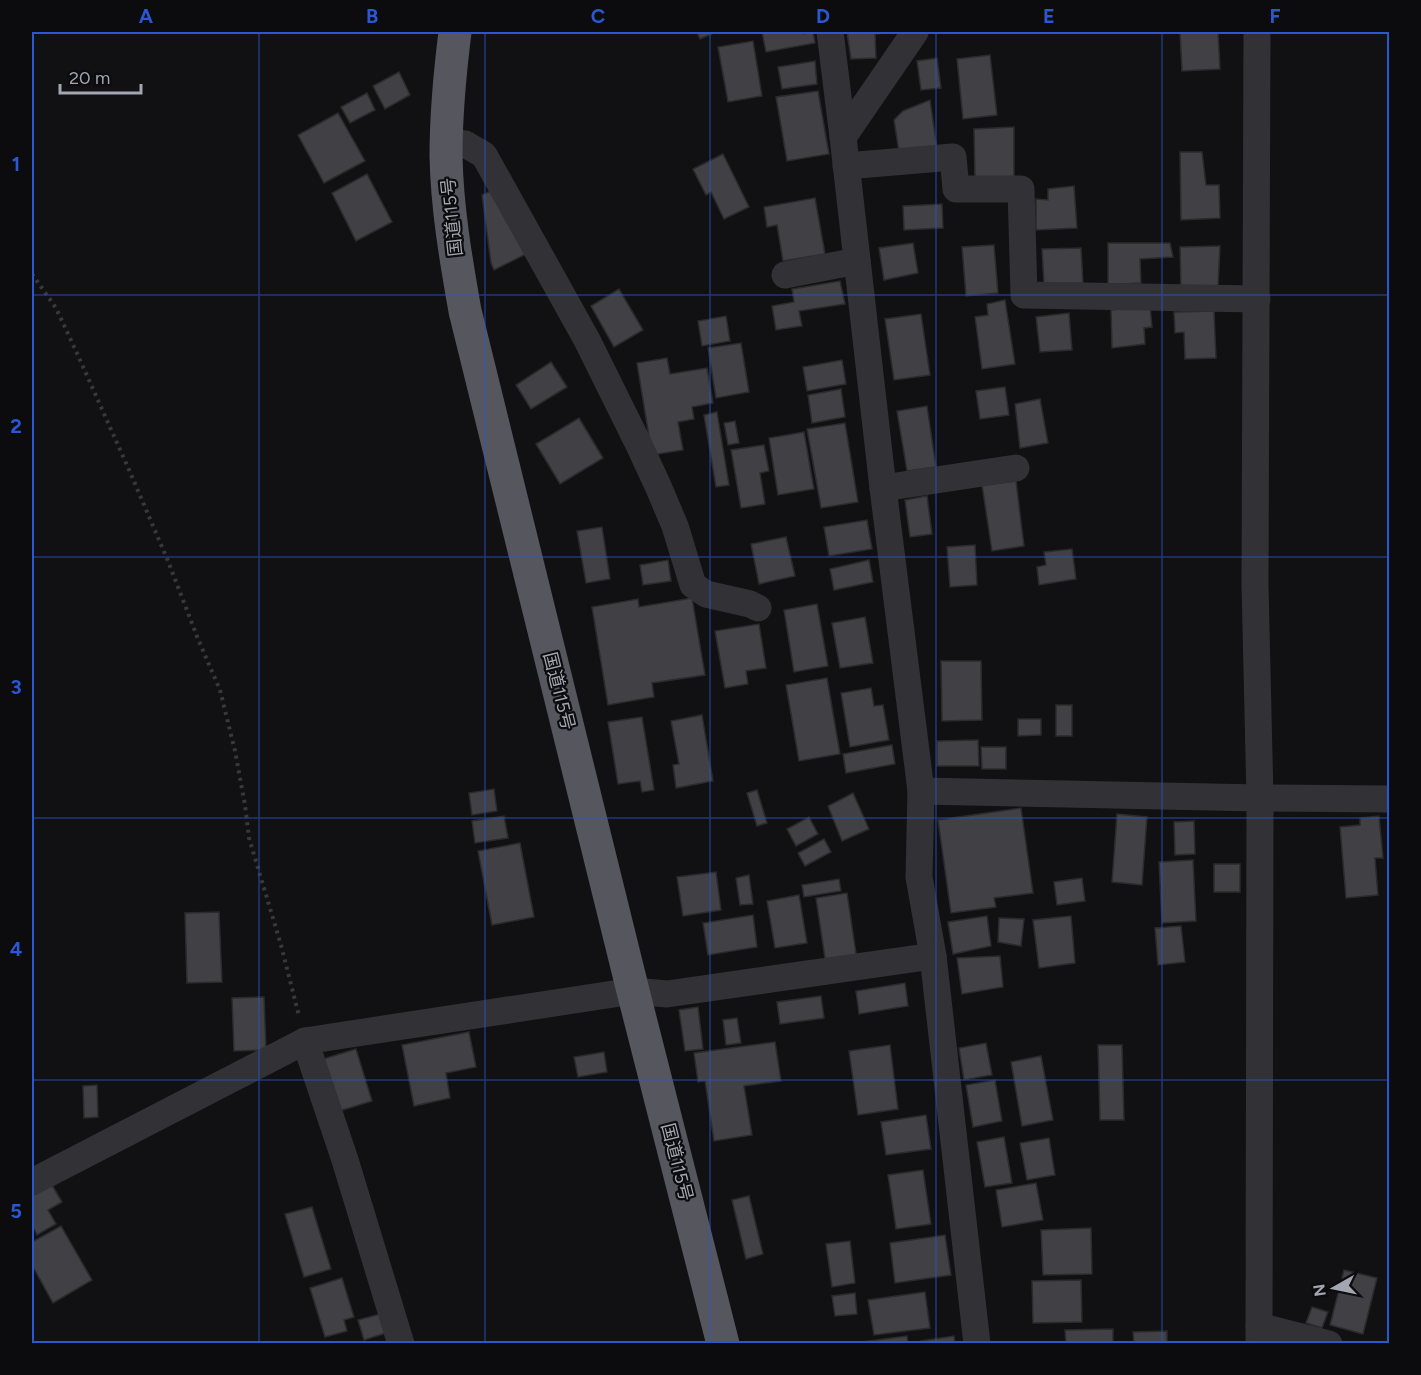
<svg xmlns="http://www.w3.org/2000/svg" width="1421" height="1375" font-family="Figtree,'Noto Sans JP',sans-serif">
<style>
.building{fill:#404045;stroke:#2b2b2d;stroke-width:1.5}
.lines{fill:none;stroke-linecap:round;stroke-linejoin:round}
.path{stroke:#38393d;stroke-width:4;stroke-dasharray:3 4.5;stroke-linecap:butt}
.minor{stroke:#323236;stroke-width:27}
.trunk{stroke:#56565e;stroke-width:33}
.grid{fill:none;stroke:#2a57d4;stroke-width:1.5;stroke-opacity:0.55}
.labels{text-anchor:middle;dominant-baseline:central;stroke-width:4.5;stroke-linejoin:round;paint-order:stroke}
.street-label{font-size:18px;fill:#a3a5b1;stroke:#0c0b0d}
.neatline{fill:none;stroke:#2a57d4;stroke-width:2}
.grid-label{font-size:20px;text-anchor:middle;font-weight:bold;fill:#2a57d4}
</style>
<rect width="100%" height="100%" fill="#111012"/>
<g class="building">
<path d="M697 32H716L700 39Z"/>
<path d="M762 32H803L804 34 813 32 815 43 766 52Z"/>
<path d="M847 32H894L875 34 876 58 851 59Z"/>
<path d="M1180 32H1218L1220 69 1182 71Z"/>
<path d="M753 41 762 96 728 102 718 47Z"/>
<path d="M990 55 997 115 963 119 957 59Z"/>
<path d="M937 58 941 88 921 90 917 61Z"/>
<path d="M815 61 817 84 782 89 778 67Z"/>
<path d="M399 72 410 95 385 109 373 86Z"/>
<path d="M818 91 829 154 787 161 776 97Z"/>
<path d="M367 93 375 110 350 123 341 107Z"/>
<path d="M930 100 937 149 899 152 894 120 903 111Z"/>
<path d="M338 113 365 161 324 183 298 135Z"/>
<path d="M1014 127V178L975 180 974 129Z"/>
<path d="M1180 152H1202L1206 185H1219L1220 218 1181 220Z"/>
<path d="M723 154 749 207 724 219 711 192 706 195 693 169Z"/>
<path d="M367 174 392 222 356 241 332 193Z"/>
<path d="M1074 186 1077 228 1036 230V199L1048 200V189Z"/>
<path d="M497 188 528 253 494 270 491 263 482 195Z"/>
<path d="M815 198 825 254 783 261 777 225 767 227 764 207Z"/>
<path d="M942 204 943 228 904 230 903 206Z"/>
<path d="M913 243 918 273 884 280 879 248Z"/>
<path d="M1108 243H1170L1173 257 1140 259 1141 283 1108 285Z"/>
<path d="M994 245 998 293 966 296 962 247Z"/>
<path d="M1220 246 1218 286 1181 289 1180 247Z"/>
<path d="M1081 248 1083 283 1044 284 1042 249Z"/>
<path d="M840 281 845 304 799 311 802 326 776 330 772 306 794 302 792 289Z"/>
<path d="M619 289 643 330 614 347 591 306Z"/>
<path d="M1005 300 1015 364 982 369 975 317 988 315 987 304Z"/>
<path d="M1150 306 1152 327 1144 328 1145 344 1112 348 1111 310Z"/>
<path d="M1214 311 1216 358 1185 359 1184 332 1175 333 1174 312Z"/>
<path d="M1069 313 1072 350 1040 352 1036 317Z"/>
<path d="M921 314 930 375 894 380 885 319Z"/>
<path d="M726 316 730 341 702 346 698 321Z"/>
<path d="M741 343 749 392 716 398 708 348Z"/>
<path d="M667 358 670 374 707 368 713 403 692 407 694 419 678 422 683 450 652 455 637 363Z"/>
<path d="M842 360 846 384 807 391 803 367Z"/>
<path d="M551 362 567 387 531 409 516 385Z"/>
<path d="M1005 387 1009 415 980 419 976 391Z"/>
<path d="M841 389 845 417 812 423 808 395Z"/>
<path d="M1040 399 1048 443 1020 448 1015 404Z"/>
<path d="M927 406 936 467 907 471 897 411Z"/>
<path d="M717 412 729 485 716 487 704 415Z"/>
<path d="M579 418 603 458 560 484 536 444Z"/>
<path d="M735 421 739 443 728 445 724 423Z"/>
<path d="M845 423 858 502 821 508 807 429Z"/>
<path d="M804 432 814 489 778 495 769 438Z"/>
<path d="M764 445 769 471 760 473 765 504 741 508 731 450Z"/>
<path d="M1016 481 1024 546 992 551 982 485Z"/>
<path d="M927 496 932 534 910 537 905 500Z"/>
<path d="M867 520 872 549 829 556 824 527Z"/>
<path d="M602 527 610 579 586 583 577 531Z"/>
<path d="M786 537 795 576 759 584 751 544Z"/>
<path d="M975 545 977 585 950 587 947 547Z"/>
<path d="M1072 549 1076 579 1039 585 1037 567 1046 565 1044 552Z"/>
<path d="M668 560 671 581 643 585 640 565Z"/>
<path d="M869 560 873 582 834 590 830 569Z"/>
<path d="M692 598 705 675 652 683 654 697 608 705 592 607 638 599 639 607Z"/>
<path d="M817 604 828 666 794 672 784 610Z"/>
<path d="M865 617 873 663 840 668 832 623Z"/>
<path d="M759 624 766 668 746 671 748 684 725 688 715 631Z"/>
<path d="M941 661H981L982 720 942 721Z"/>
<path d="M827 678 840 754 799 761 786 685Z"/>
<path d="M871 688 874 706 883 705 889 740 850 747 841 693Z"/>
<rect x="1056" y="705" width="16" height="31"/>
<path d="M702 715 713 781 676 788 673 765 679 764 671 721Z"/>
<path d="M642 717 654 790 642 792 640 781 618 784 608 722Z"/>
<path d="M1018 719H1041V735L1018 736Z"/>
<path d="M978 740 979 766H937V741Z"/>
<path d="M892 745 895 764 846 773 843 754Z"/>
<path d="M981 747H1006V769H982Z"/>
<path d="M494 789 497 811 472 815 469 793Z"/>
<path d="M757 790 767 823 757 826 747 793Z"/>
<path d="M853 793 869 829 842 841 828 806Z"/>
<path d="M1021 808 1033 893 994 898 996 907 951 913 938 820Z"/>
<path d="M1117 814 1147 817 1142 885 1112 882Z"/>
<path d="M504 816 508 838 475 843 472 821Z"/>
<path d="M1379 816 1383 858H1375L1378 895 1346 898 1340 827 1360 825V818Z"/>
<path d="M809 817 818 834 796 846 787 829Z"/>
<path d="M1194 821 1195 854 1175 855 1174 822Z"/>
<path d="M824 839 831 852 805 866 798 853Z"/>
<path d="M520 843 534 917 492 925 478 851Z"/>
<path d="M1193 860 1196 921 1162 923 1159 862Z"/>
<rect x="1214" y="864" width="26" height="28"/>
<path d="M716 872 721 910 683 916 677 877Z"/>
<path d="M749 875 753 904 740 905 736 878Z"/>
<path d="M1082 878 1085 901 1057 905 1054 882Z"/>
<path d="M839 879 841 891 804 897 802 885Z"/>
<path d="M847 893 857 960 826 965 816 898Z"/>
<path d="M799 895 807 943 775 948 767 901Z"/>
<path d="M219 912 222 982 187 983 185 913Z"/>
<path d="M753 915 757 947 708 955 703 923Z"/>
<path d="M987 916 991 946 953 954 948 922Z"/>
<path d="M1071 916 1075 963 1039 968 1033 920Z"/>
<path d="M999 918 1024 919 1021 946 998 942Z"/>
<path d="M1181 926 1185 962 1158 965 1155 928Z"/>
<path d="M1000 956 1003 987 962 994 957 958Z"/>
<path d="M905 983 908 1006 859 1014 856 991Z"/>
<path d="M821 996 824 1018 780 1024 777 1002Z"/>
<path d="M264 997 266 1050 234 1051 232 998Z"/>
<path d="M698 1007 703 1049 685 1051 679 1010Z"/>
<path d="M737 1018 741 1043 726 1045 723 1020Z"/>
<path d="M469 1032 476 1067 446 1073 450 1098 414 1106 402 1045Z"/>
<path d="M775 1042 781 1081 744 1086 752 1135 714 1141 705 1081 698 1082 694 1053Z"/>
<path d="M986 1043 992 1075 964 1080 959 1048Z"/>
<path d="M890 1045 898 1109 858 1115 849 1051Z"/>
<path d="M1098 1045H1122L1124 1120H1100Z"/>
<path d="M356 1049 372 1101 336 1112 320 1060Z"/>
<path d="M604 1052 607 1072 578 1077 574 1057Z"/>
<path d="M1041 1056 1053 1120 1022 1126 1011 1062Z"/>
<path d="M995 1080 1002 1121 973 1127 966 1085Z"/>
<path d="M97 1085 98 1117 84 1118 83 1086Z"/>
<path d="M926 1115 931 1149 886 1155 881 1122Z"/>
<path d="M1004 1137 1012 1183 985 1187 977 1142Z"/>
<path d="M1049 1138 1055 1175 1027 1180 1020 1143Z"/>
<path d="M923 1170 931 1224 896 1229 888 1175Z"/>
<path d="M49 1180 62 1202 48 1210 56 1224 37 1235 32 1225V1189Z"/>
<path d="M1036 1183 1043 1220 1002 1227 996 1190Z"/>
<path d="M749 1196 763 1254 746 1259 732 1200Z"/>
<path d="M312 1207 331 1269 304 1277 285 1214Z"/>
<path d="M61 1226 92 1280 53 1303 32 1265V1242Z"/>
<path d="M1091 1228 1092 1274 1043 1275 1041 1230Z"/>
<path d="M945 1235 951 1275 895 1283 890 1243Z"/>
<path d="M850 1241 855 1283 832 1287 826 1244Z"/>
<path d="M1344 1270 1377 1278 1363 1334 1330 1325Z"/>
<path d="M342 1278 354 1317 344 1320 347 1331 325 1337 310 1288Z"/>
<path d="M1081 1280 1082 1322 1033 1323 1032 1281Z"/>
<path d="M925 1292 930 1328 874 1335 868 1300Z"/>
<path d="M855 1293 857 1314 835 1316 832 1296Z"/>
<path d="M1312 1307 1328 1312 1322 1328 1306 1323Z"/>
<path d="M380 1314 386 1333 364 1340 358 1320Z"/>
<path d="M1113 1329V1344H1066L1065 1330Z"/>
<path d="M1167 1331V1344H1134L1133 1332Z"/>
<path d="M907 1336 908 1344H862V1342Z"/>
<path d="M954 1336 955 1344H921V1341Z"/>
</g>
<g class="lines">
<path class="path" d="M32 274 56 308 76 351 130 472 168 561 198 639 220 690 235 751 245 805 249 838 281 945 299 1016"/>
<g class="minor">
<path d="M830 32 843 137"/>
<path d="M915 32 843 137 883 488 921 791 919 877 933 956 977 1344"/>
<path d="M1257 32 1255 585 1260 798 1259 1344"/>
<path d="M446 142 465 144 484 155 587 340 639 445 658 486 675 526 693 585 706 594 750 604 758 608"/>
<path d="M846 166 953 157 956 189H1021L1024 295 1257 299"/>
<path d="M785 275 857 261"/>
<path d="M883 488 1016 468"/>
<path d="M921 791 1260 798 1390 799"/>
<path d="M305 1041 345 1160 401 1344"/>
<path d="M32 1182 305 1041 633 991 667 994 933 956"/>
<path d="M1259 1326 1329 1344"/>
</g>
<path class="trunk" d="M455 32C450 72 446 114 446 156 447 208 456 260 465 311L633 991 723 1344"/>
</g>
<path class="grid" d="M259 32V1344M485 32V1344M710 32V1344M936 32V1344M1162 32V1344M32 295H1390M32 557H1390M32 818H1390M32 1080H1390"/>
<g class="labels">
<g class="street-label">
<text transform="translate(452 217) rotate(-96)">国道115号</text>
<text transform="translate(559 691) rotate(76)">国道115号</text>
<text transform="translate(677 1162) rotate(76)">国道115号</text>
</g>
</g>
<rect width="1421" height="1375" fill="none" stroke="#0c0b0d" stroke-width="66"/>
<g transform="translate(1334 1288) rotate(261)" stroke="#0c0b0d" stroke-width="4.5" paint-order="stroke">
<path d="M0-4.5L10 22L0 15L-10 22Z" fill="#a3a5b1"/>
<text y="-9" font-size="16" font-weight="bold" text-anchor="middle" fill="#a3a5b1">N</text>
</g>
<path d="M60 84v9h81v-9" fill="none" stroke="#a3a5b1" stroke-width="3"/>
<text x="69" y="84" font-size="18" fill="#a3a5b1" stroke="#0c0b0d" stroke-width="4.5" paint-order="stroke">20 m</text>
<rect x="33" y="33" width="1355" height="1309" class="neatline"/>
<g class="grid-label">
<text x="146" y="23">A</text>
<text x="372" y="23">B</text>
<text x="598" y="23">C</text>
<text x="823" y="23">D</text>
<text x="1049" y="23">E</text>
<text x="1275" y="23">F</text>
<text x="16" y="171">1</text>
<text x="16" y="433">2</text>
<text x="16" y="694">3</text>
<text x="16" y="956">4</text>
<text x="16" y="1218">5</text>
</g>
</svg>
